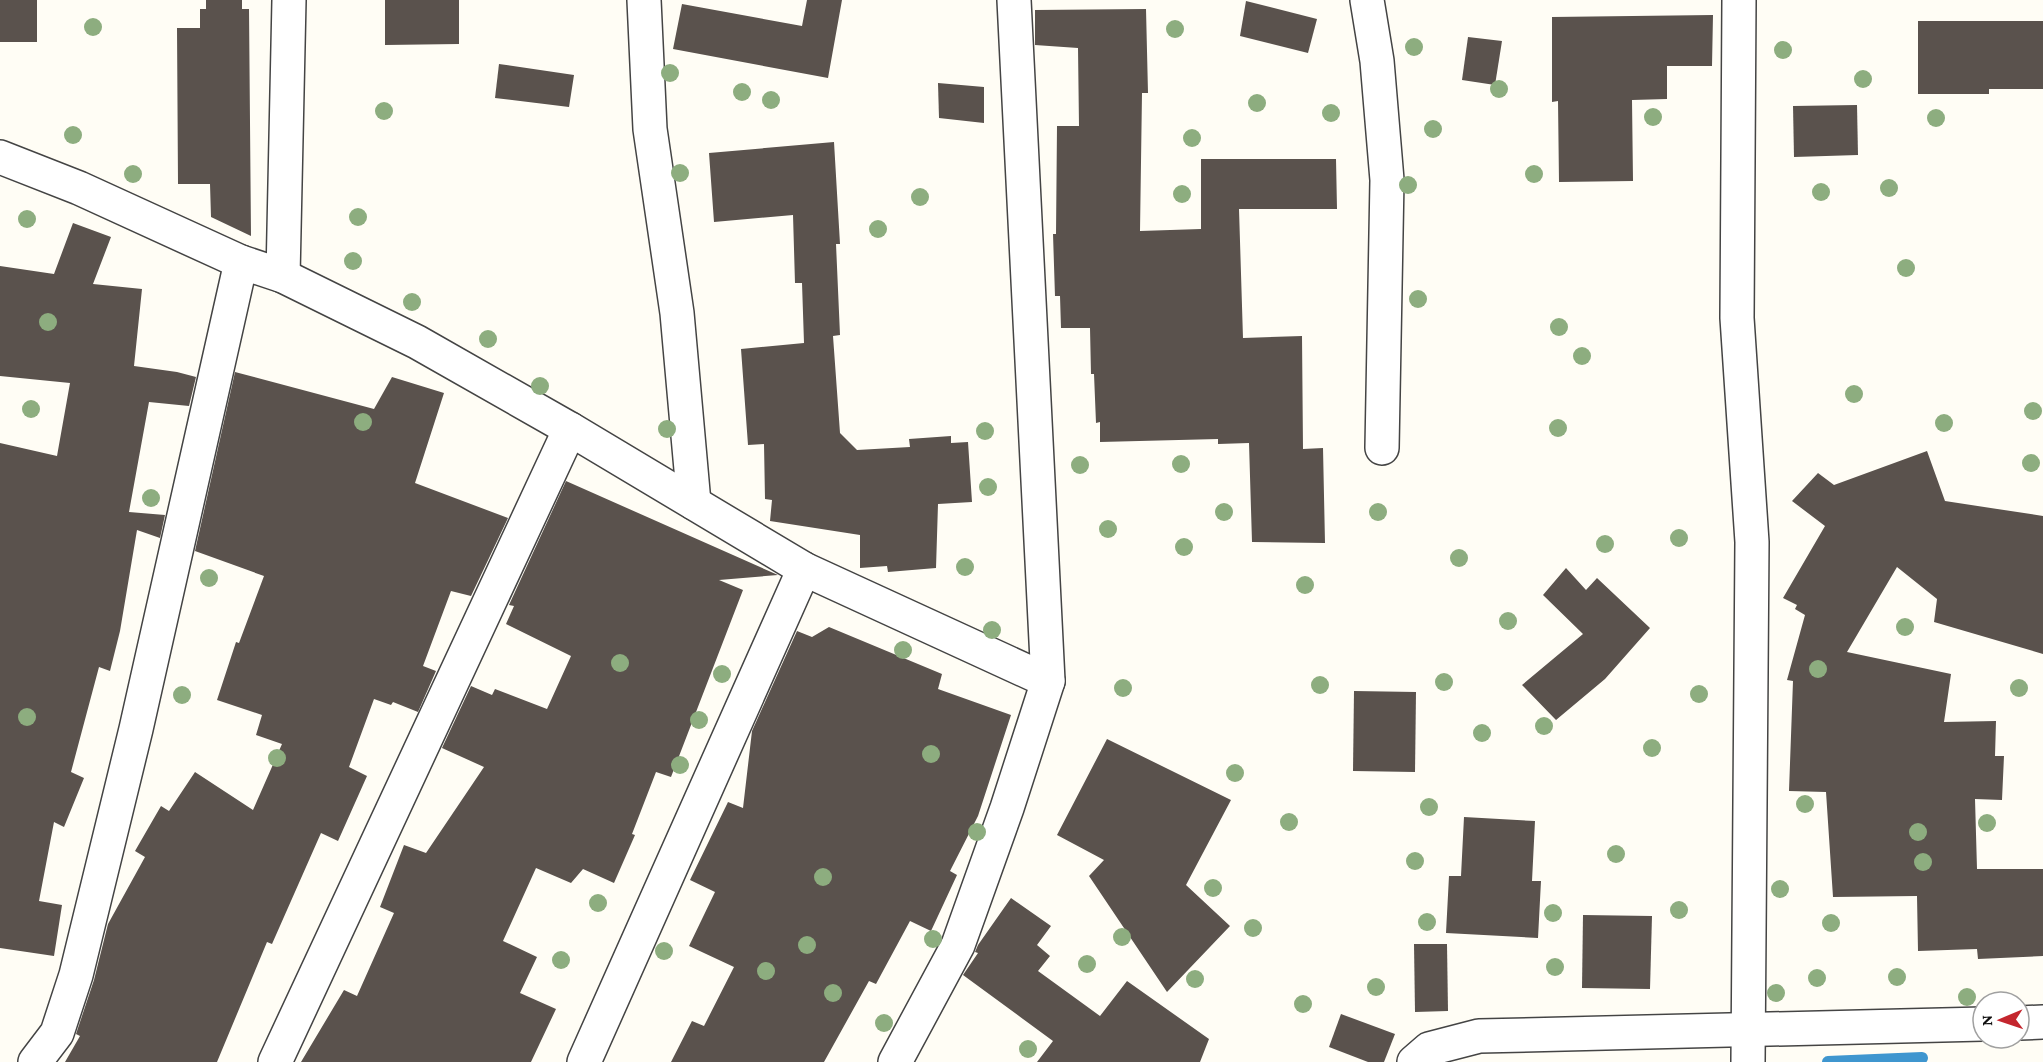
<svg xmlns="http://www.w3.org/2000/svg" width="2043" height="1062" font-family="'Crimson Pro',serif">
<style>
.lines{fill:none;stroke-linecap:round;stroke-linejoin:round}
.stream{stroke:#3f96cf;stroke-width:12}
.building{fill:#5a524d}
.street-casing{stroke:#444;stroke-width:36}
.street{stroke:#fff;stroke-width:33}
.tree{fill:#8dad7f}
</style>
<rect width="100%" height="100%" fill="#fffdf5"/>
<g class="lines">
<path class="stream" d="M1828 1062 1922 1058"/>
</g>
<g class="building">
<rect x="0" y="0" width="37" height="42"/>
<path d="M206 0H242V9H249L251 236 211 217 210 184H178L177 28H200V9H206Z"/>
<path d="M385 0H459V44L385 45Z"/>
<path d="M807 0H842L828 78 673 49 682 4 802 26Z"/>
<path d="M1246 1 1317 19 1308 53 1240 36Z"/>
<path d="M1146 9 1148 93H1142L1140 231 1201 229V159H1336L1337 209H1239L1243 338 1302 336 1303 449 1323 448 1325 543 1252 542 1249 443 1218 444V439L1100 442V422L1096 423 1094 374H1091L1090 328H1061L1060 296H1055L1053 234H1056L1057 126H1079L1078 48 1035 45V10Z"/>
<path d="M1713 15 1712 66H1667V99L1632 100 1633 181 1559 182 1558 101 1552 102V17Z"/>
<path d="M1918 21H2043V89H1989V94H1918Z"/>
<path d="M1468 37 1502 41 1495 85 1462 80Z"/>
<path d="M499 64 574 75 569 107 495 98Z"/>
<path d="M938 83 984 87V123L939 118Z"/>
<path d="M1857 105 1858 155 1794 157 1793 106Z"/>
<path d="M834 142 840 244H836L840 335 833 336 840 433 857 450 910 447 909 439 951 436V443L968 442 972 502 938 504 936 568 888 572 887 566 860 568V535L770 521 772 500 765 499 764 444 748 445 741 349 804 343 802 283H795L793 215 714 222 709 153Z"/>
<path d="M73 223 111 237 93 284 142 289 134 366 177 372 196 377 189 406 149 402 129 512 165 515 160 538 137 530 120 631 110 671 99 667 71 772 84 778 64 827 54 822 39 901 62 905 54 956 0 948V443L57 456 70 383 0 376V266L54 274Z"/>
<path d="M235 372 374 409 392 377 444 393 415 483 508 518 471 596 451 591 423 666 436 671 418 712 393 702 391 705 374 699 349 767 367 776 338 841 321 833 272 944 267 942 217 1062H65L80 1036 76 1034 94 980 108 924 145 857 135 851 161 806 169 811 195 772 253 810 282 744 256 735 262 715 217 700 236 642 239 643 264 576 195 551Z"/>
<path d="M1927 451 1945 501 2043 516V654L1934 622 1937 599 1897 567 1847 652 1951 674 1944 722 1996 721 1995 756H2004L2002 800 1975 799 1977 869H2043V956L1978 959 1977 949 1918 951 1917 896 1833 897 1826 792 1789 791 1793 681 1787 680 1805 615 1795 609 1797 605 1783 598 1825 526 1792 501 1818 473 1834 485Z"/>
<path d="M566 481 778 575 719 580 743 590 671 777 656 772 632 834 635 835 614 883 583 869 571 883 536 868 503 941 537 957 520 993 556 1009 531 1062H301L344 990 357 996 394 913 380 907 404 845 426 853 484 767 442 748 471 686 492 695 495 689 547 709 571 656 506 624 514 606 509 605Z"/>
<path d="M1566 568 1586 590 1597 578 1650 628 1605 679 1556 720 1522 685 1583 634 1543 595Z"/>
<path d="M829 627 942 674 938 689 1011 715 978 816 950 871 957 875 931 931 910 921 876 984 869 981 824 1062H671L692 1021 704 1026 734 967 689 946 715 892 690 880 728 802 743 808 752 731 797 631 812 637Z"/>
<path d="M1354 691 1416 692 1415 772 1353 771Z"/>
<path d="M1107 739 1231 800 1186 885 1230 926 1167 992 1089 876 1104 860 1057 835Z"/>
<path d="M1464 817 1535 821 1532 881H1541L1538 938 1446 933 1449 876H1461Z"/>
<path d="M1011 898 1051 926 1037 945 1050 956 1038 971 1100 1016 1127 981 1209 1039 1200 1062H1037L1053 1041 963 975 978 953 975 952 978 945Z"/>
<path d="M1583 915 1652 916 1650 989 1582 988Z"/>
<path d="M1414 944H1447L1448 1011 1415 1012Z"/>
<path d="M1341 1014 1395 1034 1384 1062H1368L1329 1047Z"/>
</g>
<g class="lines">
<defs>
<g id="street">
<path d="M644 0 650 129 677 313 694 503"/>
<path d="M1367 0 1377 61 1387 180 1382 448"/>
<path d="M1739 0 1737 318 1752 542 1748 1062"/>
<path d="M0 157 79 188 241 262 283 276 417 342 570 429 804 569 1048 681"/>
<path d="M283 276 289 0"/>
<path d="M2019 1023 2043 1022"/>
<path d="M35 1062 57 1033 76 975 136 729 241 262"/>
<path d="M275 1062 570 429"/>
<path d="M584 1062 804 569"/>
<path d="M895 1062 958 945 1007 808 1048 681 1014 0"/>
<path d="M1414 1062 1429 1049 1479 1036 1983 1024"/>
</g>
</defs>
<use href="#street" class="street-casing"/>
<use href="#street" class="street"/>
</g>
<g class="tree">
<circle cx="93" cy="27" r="9"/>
<circle cx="1175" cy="29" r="9"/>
<circle cx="1414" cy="47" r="9"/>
<circle cx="1783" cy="50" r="9"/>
<circle cx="670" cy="73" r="9"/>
<circle cx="1863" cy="79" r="9"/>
<circle cx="1499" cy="89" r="9"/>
<circle cx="742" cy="92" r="9"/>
<circle cx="771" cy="100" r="9"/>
<circle cx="1257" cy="103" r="9"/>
<circle cx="384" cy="111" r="9"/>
<circle cx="1331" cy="113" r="9"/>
<circle cx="1653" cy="117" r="9"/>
<circle cx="1936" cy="118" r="9"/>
<circle cx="1433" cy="129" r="9"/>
<circle cx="73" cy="135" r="9"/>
<circle cx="1192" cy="138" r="9"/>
<circle cx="680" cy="173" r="9"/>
<circle cx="133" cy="174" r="9"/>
<circle cx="1534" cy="174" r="9"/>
<circle cx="1408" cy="185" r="9"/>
<circle cx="1889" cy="188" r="9"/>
<circle cx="1821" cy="192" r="9"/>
<circle cx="1182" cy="194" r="9"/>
<circle cx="920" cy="197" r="9"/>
<circle cx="358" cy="217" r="9"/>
<circle cx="27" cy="219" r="9"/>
<circle cx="878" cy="229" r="9"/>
<circle cx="353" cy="261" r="9"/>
<circle cx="1906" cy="268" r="9"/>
<circle cx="1418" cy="299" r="9"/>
<circle cx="412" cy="302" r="9"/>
<circle cx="48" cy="322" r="9"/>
<circle cx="1559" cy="327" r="9"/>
<circle cx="488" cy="339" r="9"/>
<circle cx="1582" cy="356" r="9"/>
<circle cx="540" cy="386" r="9"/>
<circle cx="1854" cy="394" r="9"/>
<circle cx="31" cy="409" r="9"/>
<circle cx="2033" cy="411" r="9"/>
<circle cx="363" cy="422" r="9"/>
<circle cx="1944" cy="423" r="9"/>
<circle cx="1558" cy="428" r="9"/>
<circle cx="667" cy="429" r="9"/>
<circle cx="985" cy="431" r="9"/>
<circle cx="2031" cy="463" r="9"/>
<circle cx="1181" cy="464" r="9"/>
<circle cx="1080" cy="465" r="9"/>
<circle cx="988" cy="487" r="9"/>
<circle cx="151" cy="498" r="9"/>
<circle cx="1224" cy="512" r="9"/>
<circle cx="1378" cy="512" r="9"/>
<circle cx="1108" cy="529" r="9"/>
<circle cx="1679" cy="538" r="9"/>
<circle cx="1605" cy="544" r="9"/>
<circle cx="1184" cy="547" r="9"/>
<circle cx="1459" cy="558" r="9"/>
<circle cx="965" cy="567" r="9"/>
<circle cx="209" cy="578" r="9"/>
<circle cx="1305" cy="585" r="9"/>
<circle cx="1508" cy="621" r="9"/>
<circle cx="1905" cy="627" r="9"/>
<circle cx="992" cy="630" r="9"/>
<circle cx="903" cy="650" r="9"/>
<circle cx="620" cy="663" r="9"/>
<circle cx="1818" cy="669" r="9"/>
<circle cx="722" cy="674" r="9"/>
<circle cx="1444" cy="682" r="9"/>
<circle cx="1320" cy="685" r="9"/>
<circle cx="1123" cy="688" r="9"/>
<circle cx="2019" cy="688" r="9"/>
<circle cx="1699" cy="694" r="9"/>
<circle cx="182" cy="695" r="9"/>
<circle cx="27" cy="717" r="9"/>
<circle cx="699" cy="720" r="9"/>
<circle cx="1544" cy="726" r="9"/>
<circle cx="1482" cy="733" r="9"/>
<circle cx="1652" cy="748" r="9"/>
<circle cx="931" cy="754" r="9"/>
<circle cx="277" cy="758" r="9"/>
<circle cx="680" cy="765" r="9"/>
<circle cx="1235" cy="773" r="9"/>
<circle cx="1805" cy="804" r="9"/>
<circle cx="1429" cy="807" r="9"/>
<circle cx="1289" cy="822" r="9"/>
<circle cx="1987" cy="823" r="9"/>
<circle cx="977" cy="832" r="9"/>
<circle cx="1918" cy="832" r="9"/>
<circle cx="1616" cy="854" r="9"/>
<circle cx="1415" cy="861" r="9"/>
<circle cx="1923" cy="862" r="9"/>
<circle cx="823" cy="877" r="9"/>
<circle cx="1213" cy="888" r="9"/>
<circle cx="1780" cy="889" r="9"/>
<circle cx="598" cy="903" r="9"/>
<circle cx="1679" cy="910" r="9"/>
<circle cx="1553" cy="913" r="9"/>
<circle cx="1427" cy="922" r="9"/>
<circle cx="1831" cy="923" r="9"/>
<circle cx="1253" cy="928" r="9"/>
<circle cx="1122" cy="937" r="9"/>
<circle cx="933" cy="939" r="9"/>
<circle cx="807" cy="945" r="9"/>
<circle cx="664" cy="951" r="9"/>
<circle cx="561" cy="960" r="9"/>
<circle cx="1087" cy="964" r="9"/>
<circle cx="1555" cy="967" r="9"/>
<circle cx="766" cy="971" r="9"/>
<circle cx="1897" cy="977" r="9"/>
<circle cx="1817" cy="978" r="9"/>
<circle cx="1195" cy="979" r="9"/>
<circle cx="1376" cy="987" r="9"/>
<circle cx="833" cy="993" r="9"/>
<circle cx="1776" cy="993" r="9"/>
<circle cx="1967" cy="997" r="9"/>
<circle cx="1303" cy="1004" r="9"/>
<circle cx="884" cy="1023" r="9"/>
<circle cx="1028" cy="1049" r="9"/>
</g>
<g transform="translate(2001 1020) rotate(268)"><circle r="28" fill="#ffffff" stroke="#a0a0a0" stroke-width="1.5"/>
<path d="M0-4.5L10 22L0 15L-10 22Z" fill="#c4262e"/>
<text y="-9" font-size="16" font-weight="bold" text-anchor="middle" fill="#111111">N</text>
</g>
</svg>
